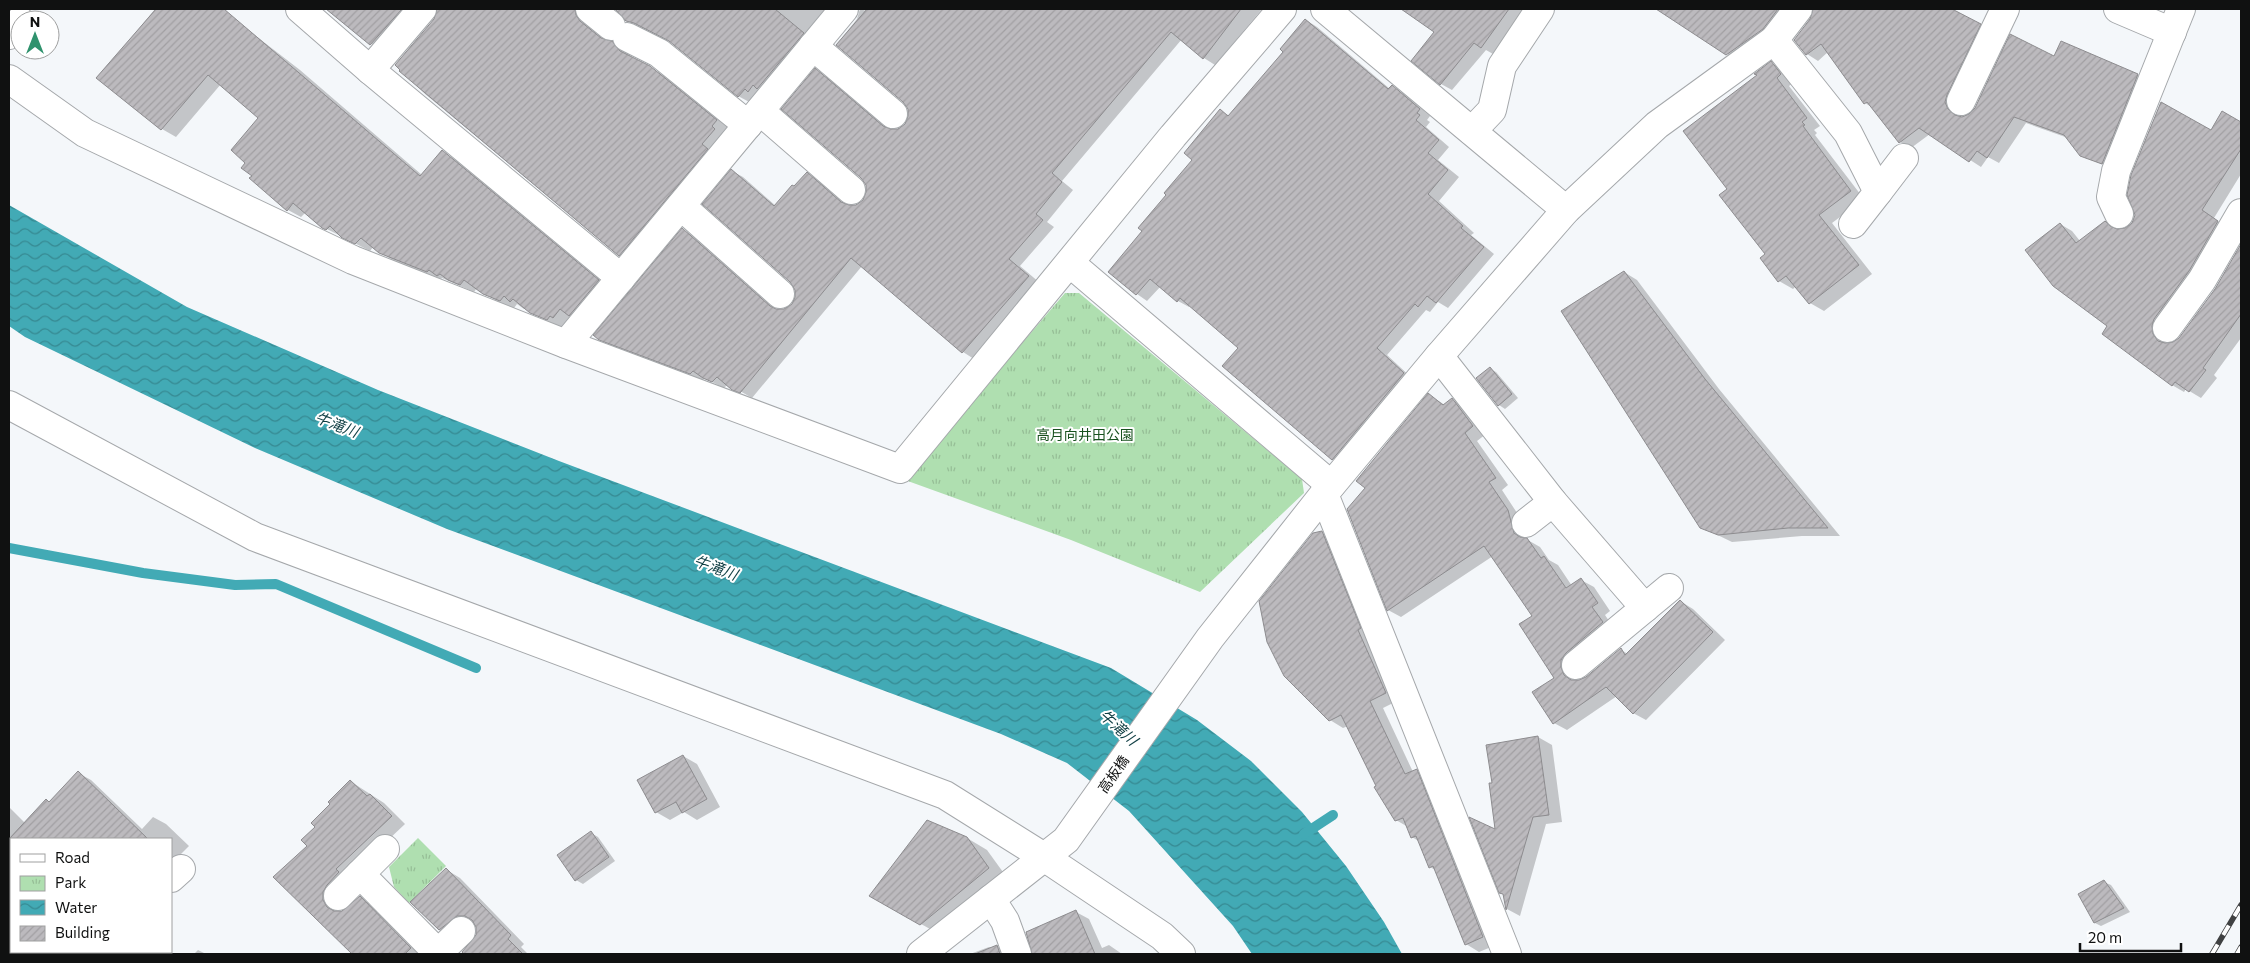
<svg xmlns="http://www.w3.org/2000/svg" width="2250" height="963" font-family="Commissioner,'Noto Sans JP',sans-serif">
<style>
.park{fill:url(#park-tufts)}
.water{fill:url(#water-waves)}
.shadow{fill:#0003}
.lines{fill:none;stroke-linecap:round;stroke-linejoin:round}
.stream{stroke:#42aab5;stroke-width:10}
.building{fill:url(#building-hatch);stroke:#8d8c8f}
.minor-casing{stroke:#a5a8ab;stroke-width:30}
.minor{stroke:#fff;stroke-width:28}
.rail-casing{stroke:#404142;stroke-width:5.5}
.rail{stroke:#fff;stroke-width:4;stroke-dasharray:11;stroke-linecap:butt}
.labels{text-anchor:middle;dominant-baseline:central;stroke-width:4;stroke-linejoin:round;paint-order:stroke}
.park-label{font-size:14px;fill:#18511e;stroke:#fff}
.street-label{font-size:14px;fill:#101111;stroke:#fff}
.water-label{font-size:15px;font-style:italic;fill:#103f44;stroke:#fff}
</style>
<defs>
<pattern id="park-tufts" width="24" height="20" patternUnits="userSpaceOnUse" patternTransform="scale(1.25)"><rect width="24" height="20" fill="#afdfb0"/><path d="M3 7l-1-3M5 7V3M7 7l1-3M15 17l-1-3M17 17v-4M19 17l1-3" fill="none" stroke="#96be96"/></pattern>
<pattern id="water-waves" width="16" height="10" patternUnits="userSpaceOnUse" patternTransform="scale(1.25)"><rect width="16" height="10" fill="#42aab5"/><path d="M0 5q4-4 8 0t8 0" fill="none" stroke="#368992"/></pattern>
<pattern id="building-hatch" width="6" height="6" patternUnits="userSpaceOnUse" patternTransform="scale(1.25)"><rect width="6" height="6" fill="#bcbabe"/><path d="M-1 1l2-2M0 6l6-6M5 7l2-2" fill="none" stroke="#a19fa2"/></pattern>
</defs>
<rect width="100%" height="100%" fill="#f4f7fa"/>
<g class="park">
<path d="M1065 293H1079L1302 479 1304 493 1200 592 1071 540 905 480Z"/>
<path d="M418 838 446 866 409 903 394 887 389 867Z"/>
</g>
<path class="water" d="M9 205 187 307 378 390 559 461 1111 668 1197 720 1251 761 1302 812 1346 866 1384 922 1402 954H1252L1233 926 1129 811 1067 763 1001 734 447 529 255 448 25 337 9 326Z"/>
<g class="shadow">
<path d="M155 9H221L300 70 422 175 442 152 456 160 612 288 567 325 564 324 561 327 545 320 525 308 524 309 517 304 514 308 498 302 477 288 474 292 442 278 441 279 394 261 373 247 370 251 323 227 306 212 301 217 288 210 253 176 247 163 260 118 221 84 176 137 162 129 98 78Z"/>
<path d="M326 9H423L386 53 371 44Z"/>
<path d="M449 9H592L590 24 595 31 607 41 627 51 633 59 665 76 730 129 634 263 620 255 425 94 396 65Z"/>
<path d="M617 9H845L753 104 738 96 673 43 627 21Z"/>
<path d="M860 9 870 12H906L908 9H1062L1033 44 1059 66 1109 9H1262L1215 65 1204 58 1182 39 1062 181 1073 190 1047 222 1054 227 1020 266 1040 283 974 359 963 352 862 266 752 398 728 384 724 388 704 378 703 380 612 346 599 339 683 230 694 236 778 311 785 310 792 306 797 297 796 289 732 171 743 177 776 206 807 174 819 181 849 207 857 206 863 201 868 193 867 184 815 70 827 77 891 131 898 130 906 125 910 117 909 109 904 102 837 44 857 19Z"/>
<path d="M1410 9H1525L1493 54 1486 50 1452 90 1441 84 1436 32Z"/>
<path d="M1659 9H1794L1738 61Z"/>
<path d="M1815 9H1844L1853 14 1854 9H1949L1991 31 1956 109 1959 117 1970 115 2055 57 2137 75 2148 82 2113 169 2081 155 2068 138 2026 123 1999 163 1988 157 1981 167 1930 134 1911 148 1900 142 1873 108 1865 103 1828 52 1818 61 1807 54Z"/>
<path d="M1306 20 1317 27 1390 89 1392 87 1403 93 1430 116 1427 120 1430 122 1426 127 1449 147 1438 160 1459 177 1439 201 1474 233 1471 235 1494 254 1448 308 1438 302 1430 312 1426 310 1387 355 1414 380 1343 465 1333 459 1240 348 1190 305 1189 307 1178 301 1161 286 1147 301 1137 294 1144 231 1194 160 1221 111 1230 116 1285 51Z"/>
<path d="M1771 63 1785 71 1794 82 1789 86 1820 126 1814 130 1817 133 1815 135 1864 199 1832 223 1872 274 1824 311 1810 303 1796 286 1793 289 1779 281 1767 254 1728 189 1759 75Z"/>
<path d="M2235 119 2241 124V174L2214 218 2229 230 2163 333 2166 345 2174 343 2181 338 2216 290 2241 246V338L2214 375 2217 378 2201 398 2186 389 2184 392 2172 385 2109 326 2060 224 2072 231 2080 241 2105 222 2117 229H2126L2211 132Z"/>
<path d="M1624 272 1637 280 1719 389 1840 536H1802L1732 542 1701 527Z"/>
<path d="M1490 369 1496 372 1518 398 1505 409 1499 405Z"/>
<path d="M1429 395 1445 405 1452 399 1465 407 1486 434 1477 441 1508 485 1502 490 1521 519 1526 539 1540 547 1549 560 1558 565 1572 586 1581 580 1594 587 1610 611 1605 615 1615 630 1573 676 1576 681 1587 678 1621 650 1628 654 1680 601 1693 609 1725 640 1646 720 1633 713 1617 696 1567 730 1554 723 1555 679 1534 616 1493 556 1401 617 1388 610 1366 488Z"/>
<path d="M1322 532 1335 540 1399 700 1383 708 1413 772 1417 771 1430 778 1496 945 1479 952 1466 944 1437 871 1430 867 1420 842 1412 837 1408 827 1396 820 1348 726 1343 728 1330 720Z"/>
<path d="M1538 737 1552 745 1562 822 1546 824 1520 916 1507 909 1496 831Z"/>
<path d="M683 756 697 764 720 807 697 820 684 812 670 820 656 812 639 781Z"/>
<path d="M78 773 91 780 142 829 153 817 166 824 189 846 171 864V839H11V948L9 952V933L11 932 9 930V807L25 823 50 803Z"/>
<path d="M350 781 384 803 405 824 349 877 336 908 338 912H343L360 898 374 906 422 954H357L275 877 309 846 317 827Z"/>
<path d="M591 833 598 837 615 861 583 884 576 880 559 855Z"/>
<path d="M967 838 987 850 1008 879 941 935 890 907Z"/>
<path d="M447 870 460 878 524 944 521 947 528 954H462L477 935 475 923 464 927 453 938 439 930 412 902Z"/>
<path d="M2104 882 2111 885 2130 912 2101 926 2095 923Z"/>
<path d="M1076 912 1089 919 1102 948 1109 945 1122 954H1033V948Z"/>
<path d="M997 946 1011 954H970L989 947 992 948Z"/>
<path d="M198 950 206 954H194Z"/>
</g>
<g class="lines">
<g class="stream">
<path d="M9 548 143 573 235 585 276 584 476 668"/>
<path d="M1304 834 1333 815"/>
</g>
</g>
<g class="building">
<path d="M156 9H224L420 176 442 150 599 280 569 316 560 309 553 318 550 316 547 320 530 313 513 299 510 302 504 296 500 301 483 294 464 280 460 285 448 280 440 274 437 276 429 270 427 272 379 253 361 238 355 244 342 238 330 226 326 230 322 228 293 203 287 211 249 178 252 176 241 168 245 163 231 150 258 118 208 75 161 130 96 78Z"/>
<path d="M326 9H402L370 45Z"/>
<path d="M437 9H575L576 15 580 21 601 38 612 41 620 51 650 66 717 120 712 126 715 129 702 144 708 149 619 256 399 71 400 70 395 65 434 19Z"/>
<path d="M615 9H775L804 33 757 89 753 85 748 92 745 89 738 97 669 41 634 23 626 21Z"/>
<path d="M867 9H1241L1203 59 1171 32 1052 173 1062 182 1036 214 1043 220 1009 259 1029 276 962 353 851 258 740 393 732 390 717 377 712 382 703 378 693 371 690 374 599 340 593 335 682 228 770 306 776 309H784L792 304 795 297V290L790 282 702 204 731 169 774 206 792 185 794 186 807 172 841 202 849 205H856L863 200 866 192V185L861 178 781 109 815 68 883 126 891 129H898L905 124 908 116V109L903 102 836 45Z"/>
<path d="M1401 9H1509L1481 48 1474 43 1440 85 1411 61 1434 32Z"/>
<path d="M1656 9H1778L1763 29 1726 55Z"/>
<path d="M1813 9H1952L1981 24 1947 95 1945 102 1948 109 1955 115 1962 117 1969 114 1975 108 2010 34 2054 56 2061 41 2138 74 2102 164 2080 156 2064 135 2014 117 1987 158 1977 151 1969 162 1919 128 1899 143 1867 102 1864 104 1821 44 1806 55 1794 40 1810 19Z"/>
<path d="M1305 19 1388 89 1392 85 1420 109 1417 113 1420 115 1416 120 1439 140 1428 153 1448 170 1428 194 1463 226 1461 228 1484 247 1436 303 1427 296 1418 307 1415 304 1377 348 1404 373 1332 460 1222 366 1238 348 1180 298 1177 302 1150 279 1136 295 1108 272 1142 231 1138 228 1166 195 1164 193 1192 160 1184 153 1220 109 1228 116 1283 52 1280 49Z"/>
<path d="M1771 61 1781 74 1777 78 1807 118 1802 122 1805 125 1803 126 1851 191 1819 215 1859 265 1809 304 1786 276 1778 282 1760 258 1765 254 1719 195 1727 189 1683 131 1757 75 1754 74Z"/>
<path d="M2161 102 2211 130 2222 111 2241 122V149L2202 210 2218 221 2189 271 2154 319 2152 326 2153 334 2158 341 2165 343 2173 342 2179 338 2215 289 2241 244V314L2203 368 2206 370 2189 392 2175 382 2172 386 2102 334 2107 326 2053 286 2025 250 2060 223 2076 243 2105 221 2110 226 2117 229 2125 228 2132 223 2135 215 2127 195 2131 175Z"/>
<path d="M1624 271 1705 379 1828 528H1788L1718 535 1700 528 1561 311Z"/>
<path d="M1490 367 1512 394 1498 406 1476 378Z"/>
<path d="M1428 393 1443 405 1452 398 1473 426 1465 433 1496 478 1489 482 1508 510 1514 533 1520 537 1527 538 1541 558 1544 556 1566 588 1581 578 1598 603 1592 607 1603 622 1566 653 1561 660V667L1564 675 1571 680H1579L1586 677 1621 648 1625 655 1680 600 1713 632 1633 714 1606 687 1553 724 1532 692 1554 678 1519 624 1532 616 1484 546 1387 611 1347 509 1365 488 1356 481Z"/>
<path d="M1322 531 1361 628 1358 630 1386 693 1370 701 1405 774 1417 769 1483 937 1465 945 1433 866 1429 868 1416 836 1411 838 1403 818 1395 821 1374 787 1376 786 1341 715 1329 721 1284 676 1267 642 1259 601 1313 533Z"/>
<path d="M1538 736 1549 815 1533 817 1506 910 1503 894 1499 893 1469 817 1495 829 1489 783H1492L1486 745Z"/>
<path d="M683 755 707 799 682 813 676 802 655 813 637 780Z"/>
<path d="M78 771 148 839H9L46 799 49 802Z"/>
<path d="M350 780 367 796 370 794 392 816 336 869 339 872 327 885 323 892V900L327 907 334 911H342L360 896 411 948 405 954H352L273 877 307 846 301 840 315 827 311 823 330 804 328 802Z"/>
<path d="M927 820 967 837 989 868 920 925 869 896Z"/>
<path d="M591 831 609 857 575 881 557 855Z"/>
<path d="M446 868 511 935 508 939 523 954H464L462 952 476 935V927L472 920 465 916H457L439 930 410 902Z"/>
<path d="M2104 880 2124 908 2094 923 2078 894Z"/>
<path d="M1076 910 1095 954H1032L1026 932Z"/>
<path d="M997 945 1000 954H975Z"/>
</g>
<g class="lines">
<defs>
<g id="minor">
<path d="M300 9 370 70 621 278"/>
<path d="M590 9 611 26"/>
<path d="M1325 9 1566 210"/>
<path d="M2118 9 2172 32"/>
<path d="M9 35 20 21"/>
<path d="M627 37 659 53 748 125"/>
<path d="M1774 40 1848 133 1878 192 1853 224"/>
<path d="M813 46 893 114"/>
<path d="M370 70 422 9"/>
<path d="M9 79 85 133 353 260 566 344 900 469 1173 136 1282 9"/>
<path d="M1961 101 2005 9"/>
<path d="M760 111 851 190"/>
<path d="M1472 131 1492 110 1502 66 1540 9"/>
<path d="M1878 192 1904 158"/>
<path d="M681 206 780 294"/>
<path d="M2119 214 2111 197 2116 171 2181 9"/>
<path d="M1070 263 1331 485"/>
<path d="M2167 328 2202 280 2241 213"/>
<path d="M566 344 844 9"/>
<path d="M1439 356 1553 502 1645 608"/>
<path d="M9 405 255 537 945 795 1044 857 1162 936 1181 954"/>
<path d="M1324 494 1507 954"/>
<path d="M1526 523 1553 502"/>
<path d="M1576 665 1669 588"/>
<path d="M360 874 439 954"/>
<path d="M171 878 181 869"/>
<path d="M338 896 385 849"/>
<path d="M991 899 1005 921 1017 954"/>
<path d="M9 952 11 954"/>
<path d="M438 953 461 931"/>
<path d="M92 954 95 952"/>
<path d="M921 954 1066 840 1210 638 1324 494 1439 356 1566 210 1657 125 1774 40 1798 9"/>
</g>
</defs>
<use href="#minor" class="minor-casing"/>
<use href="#minor" class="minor"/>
<defs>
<g id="rail">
<path d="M2212 954 2241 905"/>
<path d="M2237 954 2241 947"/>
</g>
</defs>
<use href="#rail" class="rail-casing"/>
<use href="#rail" class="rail"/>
</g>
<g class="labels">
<g class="park-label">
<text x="1085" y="434">高月向井田公園</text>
</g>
<g class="street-label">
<text transform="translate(1113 774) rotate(-55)">高板橋</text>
</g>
<g class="water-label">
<text transform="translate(337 424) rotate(21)">牛滝川</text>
<text transform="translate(716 567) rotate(20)">牛滝川</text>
<text transform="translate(1119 727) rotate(42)">牛滝川</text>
</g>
</g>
<rect width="2250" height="963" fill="none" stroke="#101111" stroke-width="20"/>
<rect x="10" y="838" width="162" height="115" fill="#ffffff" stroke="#9fa0a0"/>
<rect x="20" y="854" width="25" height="8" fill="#ffffff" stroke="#9fa0a0"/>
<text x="55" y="863" font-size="15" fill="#101111">Road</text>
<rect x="20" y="876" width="25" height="15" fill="url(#park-tufts)" stroke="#9fa0a0"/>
<text x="55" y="888" font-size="15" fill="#101111">Park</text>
<rect x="20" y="900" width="25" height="15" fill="url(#water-waves)" stroke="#9fa0a0"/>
<text x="55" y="913" font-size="15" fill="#101111">Water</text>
<rect x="20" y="926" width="25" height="15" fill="url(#building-hatch)" stroke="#9fa0a0"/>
<text x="55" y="938" font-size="15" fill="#101111">Building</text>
<g transform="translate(35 35)"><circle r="24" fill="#ffffff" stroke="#9fa0a0"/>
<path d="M0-4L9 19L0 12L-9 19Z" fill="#2f926d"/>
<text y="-8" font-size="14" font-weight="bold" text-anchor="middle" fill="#101111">N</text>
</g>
<path d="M2080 943v8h101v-8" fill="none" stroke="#101111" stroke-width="2.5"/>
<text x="2088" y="943" font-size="15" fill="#101111" stroke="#ffffff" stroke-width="4" paint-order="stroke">20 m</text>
</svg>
